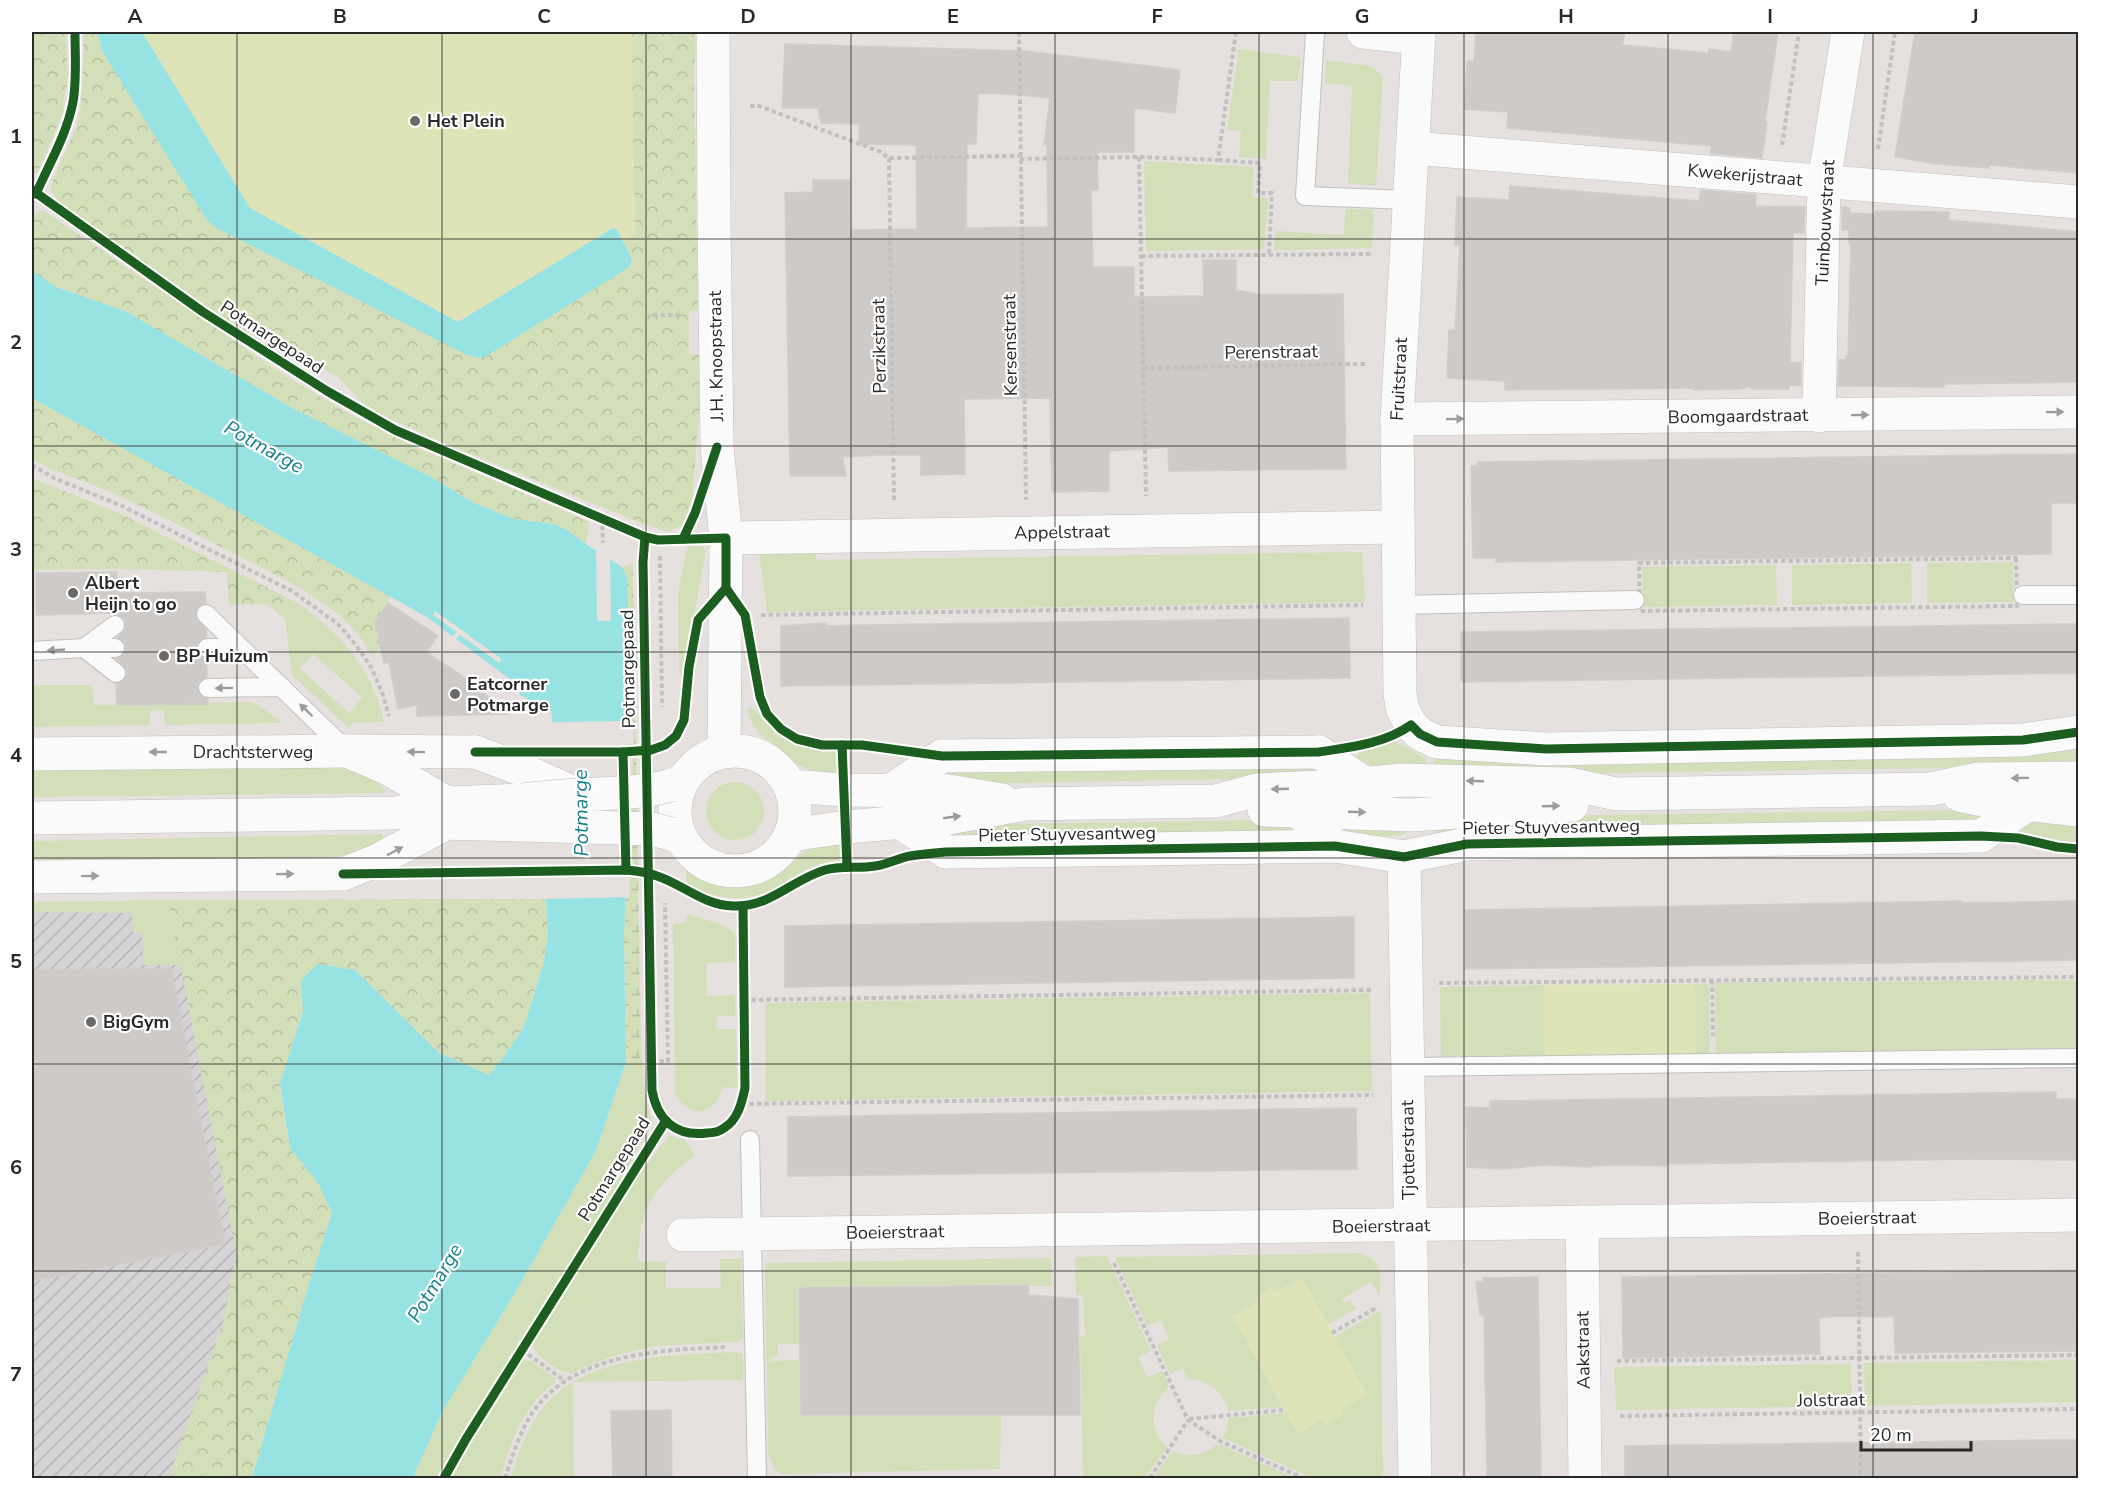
<svg xmlns="http://www.w3.org/2000/svg" width="2110" height="1510" font-family="'Nunito Sans',sans-serif">
<style>
.industrial{fill:url(#industrial-furrows)}
.grass{fill:#d3dfb9;fill-rule:evenodd}
.forest{fill:url(#forest-crowns)}
.wetland{fill:url(#wetland-marsh)}
.pitch{fill:#dee3b8}
.water{fill:#97e3e4}
.pier{fill:#e6e1de}
.building{fill:#cecac8;stroke:#d1cdca;stroke-width:1.5;fill-rule:evenodd}
.lines{fill:none;stroke-linecap:round;stroke-linejoin:round}
.service-casing{stroke:#c0c0c0;stroke-width:20}
.minor-casing{stroke:#c0c0c0;stroke-width:34}
.secondary-casing{stroke:#c0c0c0;stroke-width:34}
.path{stroke:#c1c1c1;stroke-width:4;stroke-dasharray:4.5 3;stroke-linecap:butt}
.service{stroke:#fbfafa;stroke-width:18}
.minor{stroke:#fbfafa;stroke-width:33}
.secondary{stroke:#fbfafa;stroke-width:33}
.secondary-bridge-casing{stroke:#c0c0c0;stroke-width:34;stroke-linecap:butt}
.secondary-bridge{stroke:#fbfafa;stroke-width:33}
.cycleway-casing{stroke:#fff;stroke-width:13}
.cycleway{stroke:#1b5e20;stroke-width:9}
.oneway{fill:#9c9c9c}
.grid{fill:none;stroke:#292929;stroke-width:1.5;stroke-opacity:0.55}
.poi-dot{fill:#6b6968;stroke:#fff;stroke-width:2}
.labels{text-anchor:middle;dominant-baseline:central;stroke-width:4.5;stroke-linejoin:round;paint-order:stroke}
.poi-label{font-size:18px;font-weight:bold;fill:#292929;stroke:#fff;text-anchor:start}
.street-label{font-size:18px;fill:#292929;stroke:#fff}
.water-label{font-size:20px;font-style:italic;fill:#167f89;stroke:#fff}
.neatline{fill:none;stroke:#292929;stroke-width:2}
.grid-label{font-size:20px;text-anchor:middle;font-weight:bold;fill:#292929}
</style>
<defs>
<pattern id="industrial-furrows" width="10" height="10" patternUnits="userSpaceOnUse" patternTransform="scale(1.5)"><rect width="10" height="10" fill="#d5d3d6"/><path d="M-1 1l2-2M0 10L10 0M9 11l2-2" fill="none" stroke="#b7b5b8"/></pattern>
<pattern id="forest-crowns" width="20" height="18" patternUnits="userSpaceOnUse" patternTransform="scale(1.5)"><rect width="20" height="18" fill="#d3dfb9"/><path d="M2 6a3 3 0 1 1 6 0M12 15a3 3 0 1 1 6 0" fill="none" stroke="#b5bf9f"/></pattern>
<pattern id="wetland-marsh" width="20" height="14" patternUnits="userSpaceOnUse" patternTransform="scale(1.5)"><rect width="20" height="14" fill="#d3dfb9"/><path d="M1 5h8M5 5V1M11 12h8M15 12V8" fill="none" stroke="#b5bf9f"/></pattern>
</defs>
<rect width="100%" height="100%" fill="#e6e1de"/>
<path class="industrial" d="M176 907 247 1251 174 1478H32V908Z"/>
<g class="grass">
<path d="M1239 49 1301 57 1298 81H1270L1266 159 1239 157 1241 131 1227 130Z"/>
<path d="M1326 60 1371 66 1383 77 1376 186 1348 183 1352 86 1325 83Z"/>
<path d="M1144 161 1254 167 1252 197 1268 198 1264 249 1146 251Z"/>
<path d="M1346 209 1374 210 1372 248 1274 250 1275 231 1343 235Z"/>
<path d="M687 546H701L706 550 684 674H679L678 594Z"/>
<path d="M815 551 816 560 1362 552 1365 602 766 612V601L759 553Z"/>
<path d="M2013 562V602L1927 603V563Z"/>
<path d="M1911 563 1912 603 1792 605V565Z"/>
<path d="M1776 565 1777 605 1643 607 1642 567Z"/>
<path d="M294 601C338 630 373 669 384 722L353 723 349 728 292 675 285 619ZM313 654 363 698 349 713 300 669Z"/>
<path d="M32 685H92L94 705 249 702 256 704 283 723 165 725 164 710 150 711V725L32 727Z"/>
<path d="M750 707C762 713 767 724 777 733 796 749 814 747 836 751L838 774 817 773 797 764 760 734 753 725 747 711Z"/>
<path d="M1396 742 1425 758 1427 767 1376 768 1357 758 1359 753 1379 746Z"/>
<path d="M2078 742V766L1538 774 1433 766 1434 755Z"/>
<path d="M1300 761 1329 771 1285 778 1011 783 939 781 936 775 950 770Z"/>
<path d="M276 763 362 768 386 791 382 793 32 797V768Z"/>
<circle cx="735" cy="811" r="29"/>
<path d="M1964 810 1984 816 1968 823 1435 837V827L1528 816Z"/>
<path d="M1270 820 1278 821 1303 832 959 841 937 830 997 824Z"/>
<path d="M2031 821H2078V842L2060 841 2017 830Z"/>
<path d="M1343 827H1407L1406 833 1402 835C1385 836 1355 842 1343 827Z"/>
<path d="M383 834 382 842 352 854 325 859 32 863V841Z"/>
<path d="M841 844V859C832 862 823 862 814 866 801 871 790 880 778 887 747 904 717 900 686 884V871C717 892 752 894 783 871 792 865 798 855 808 850 817 845 831 845 841 844Z"/>
<path d="M168 900 181 965H144L142 933 133 932 132 913 32 912V902Z"/>
<path d="M687 914 720 924 735 933V962L706 963 707 996 735 995V1016H717L716 1029H736L737 1088 723 1087C715 1116 690 1120 675 1094L673 924 686 922Z"/>
<path d="M2078 980V1048L1716 1054 1715 983Z"/>
<path d="M1695 984H1709L1710 1054H1696Z"/>
<path d="M1544 985 1545 1056 1441 1057 1440 987Z"/>
<path d="M1370 993 1372 1091 766 1101 765 1003Z"/>
<path d="M642 1056 645 1101 653 1122 617 1186 461 1437 438 1478H413L441 1414 512 1298 596 1151 626 1062H635Z"/>
<path d="M669 1135 686 1141 695 1155C653 1187 639 1208 638 1261L666 1262V1288H721L720 1259H741L743 1339 736 1342 655 1346 613 1356 571 1373C561 1374 533 1354 532 1344L637 1178Z"/>
<path d="M1359 1253C1383 1259 1380 1274 1380 1294L1379 1295 1371 1282 1342 1299 1344 1303 1350 1300 1355 1309 1328 1325 1302 1278 1276 1292 1255 1297 1258 1302 1233 1316 1283 1407 1228 1411C1222 1391 1210 1381 1188 1379L1183 1368 1170 1374 1157 1345 1169 1339 1161 1320 1147 1326 1115 1257Z"/>
<path d="M1107 1256 1151 1351 1138 1357 1147 1377 1162 1371 1169 1387C1150 1404 1147 1428 1167 1447L1145 1478H1083L1080 1337 1085 1336 1083 1295H1076L1075 1257Z"/>
<path d="M1051 1258 1052 1286H1030V1284L798 1287 799 1344H778V1356L771 1357V1361L799 1360 800 1416H1001L1000 1469 783 1474 776 1471 768 1454 765 1263Z"/>
<path d="M1381 1310 1383 1478H1312L1223 1438 1226 1431 1229 1418 1286 1413 1298 1433 1323 1419 1344 1414 1341 1409 1367 1395 1334 1337Z"/>
<path d="M736 1352 743 1354V1380L573 1382 574 1478H510C518 1455 527 1427 543 1408 584 1355 675 1355 736 1352Z"/>
<path d="M523 1360 531 1361 555 1378V1383C524 1403 510 1445 500 1478H451L471 1443Z"/>
<path d="M2078 1360V1402L1865 1406 1864 1363Z"/>
<path d="M1851 1364 1852 1406 1616 1410 1614 1367Z"/>
<path d="M1218 1444 1295 1478H1153L1172 1451C1189 1458 1204 1456 1218 1444Z"/>
</g>
<g class="forest">
<path d="M32 32H66L68 77 62 115 38 172 32 176Z"/>
<path d="M84 32H98V35L102 51 207 219 480 358 628 268 632 260 623 242 635 233 631 32H696L694 82 698 310 689 311V354L699 355V411L691 513 681 526 667 532 644 524 444 443 380 414 362 402 338 377 279 342 246 334 58 201 51 190 52 182 76 128 81 105Z"/>
<path d="M38 211H44L286 376 348 413 409 444 589 522 586 544 567 530 554 524 514 519 474 503 431 477 294 409 127 312 56 287 32 271V218Z"/>
<path d="M32 398 391 596 375 622 380 648 372 655 358 634 340 615 299 587 163 517 106 490 48 468 32 459Z"/>
<path d="M32 478 121 514 294 601 285 619 267 604 229 605 227 572 118 569 33 570 34 617H32Z"/>
<path d="M546 899 548 937 543 966 524 1027 502 1059 489 1075 439 1053 355 970 301 980 303 1011 280 1085 290 1148 319 1183 332 1213 305 1297 252 1478H168L224 1320 236 1252 168 900Z"/>
</g>
<path class="wetland" d="M633 563 641 1056 636 1062H626L624 938 631 722 622 567Z"/>
<g class="pitch">
<path d="M142 32H631L635 233 623 242 617 229 613 228 458 322 250 208Z"/>
<path d="M1695 984 1696 1054 1545 1056 1544 985Z"/>
<path d="M1302 1278 1367 1395 1341 1409 1344 1415 1326 1424 1323 1419 1298 1434 1233 1317 1258 1302 1255 1297 1273 1287 1277 1292Z"/>
</g>
<g class="water">
<path d="M98 32H142L250 208 458 322 613 228 617 229 632 260 628 268 488 355 480 358 465 354 215 227 207 220 102 51 98 35Z"/>
<path d="M32 271 56 287 127 312 294 409 431 477 474 503 514 519 554 524 567 530 586 544 622 567 627 579 631 722 624 938 626 1062 596 1151 512 1298 441 1414 413 1478H252L305 1297 332 1213 318 1183 290 1148 280 1084 303 1011 301 980 318 964 355 970 439 1053 489 1075 502 1059 524 1027 543 966 548 937 546 899 552 718 551 711 520 695 519 686 427 617 32 398Z"/>
</g>
<g class="pier">
<path d="M596 547 610 556 611 621H597Z"/>
<path d="M435 611 502 659 499 663 460 635 455 641 452 638 456 632 433 615Z"/>
<path d="M634 721 629 897 544 899 549 722Z"/>
</g>
<g class="building">
<path d="M1476 32H1625L1622 45 1709 53V49L1731 52 1734 32H1778L1765 121 1767 122 1762 158 1710 153 1712 146 1507 128 1508 112 1464 109 1467 61H1474Z"/>
<path d="M1915 32H2079V173L1989 165V168L1937 164 1895 157Z"/>
<path d="M785 44 1025 51 1180 70 1175 113 1134 108V152H1097L1098 190H1091L1093 267H1134V297L1204 296 1203 260H1236V290L1261 295 1343 294 1346 469 1169 471 1168 447 1109 451V491L1052 492 1050 398 964 399 965 474 921 475V455H878L842 457 846 476H790L785 193 813 192V180H850L851 230 917 229 916 145 859 144V124L821 123 818 108H782ZM978 93 1021 95 1050 98 1044 145H1047L1048 227 966 228 967 144H976Z"/>
<path d="M1510 186 1699 201 1701 190 1756 195 1755 206 1805 207 1804 233H1793L1790 363 1801 362V386L1789 385V389H1752L1750 387 1738 389 1694 390V388L1505 390V381L1447 378 1449 330H1455L1460 245H1455L1457 197 1509 200Z"/>
<path d="M1842 207 1850 208V213L1874 214 1876 211 1949 212 1948 220 2079 232V382L1944 384V387L1838 386 1839 360 1846 359V356H1848L1851 243H1849V230H1842Z"/>
<path d="M2079 454V503H2051V554L1496 562V558H1473L1471 466H1477L1478 462Z"/>
<path d="M117 572 118 593 205 592 206 603 198 607 195 616 206 630 207 637 198 642 196 649 201 657 207 659V677L199 682 197 689 202 697 208 699V704L117 705 116 684 124 680 127 674 126 668 116 659 124 654 126 649 124 642 117 637 125 629 126 623 124 618 114 613 36 615V573Z"/>
<path d="M388 603 438 636 426 652 464 677 509 714 417 716V705L398 709 389 662 384 663 375 622Z"/>
<path d="M1349 618 1350 678 781 686V626L826 623V626L863 625Z"/>
<path d="M2079 624V673L1462 682 1461 677V632Z"/>
<path d="M1962 901V903L2079 901V960L1465 969V910Z"/>
<path d="M1354 917V978L785 987V926Z"/>
<path d="M106 969H171L225 1244 32 1281V970Z"/>
<path d="M2056 1092V1099H2079V1160L1971 1159 1667 1164V1166L1621 1165 1590 1166 1591 1167 1545 1165 1500 1169 1467 1167 1466 1107 1490 1108V1101Z"/>
<path d="M1356 1108 1357 1169 788 1176V1117Z"/>
<path d="M2079 1270V1314H2075L2076 1351 1895 1353 1894 1317 1837 1316 1819 1318 1820 1354 1623 1358 1622 1277Z"/>
<path d="M1538 1277 1541 1479H1487L1484 1315H1480L1476 1282H1484L1483 1278Z"/>
<path d="M1029 1285 1028 1295 1078 1299 1080 1415H801L799 1288Z"/>
<path d="M671 1410 672 1479H613L611 1411Z"/>
<path d="M2048 1440H2079V1479H1625V1446Z"/>
</g>
<g class="lines">
<defs>
<g id="service">
<path d="M1315 32 1305 196 1409 200"/>
<path d="M2023 595H2078"/>
<path d="M1398 605 1635 600"/>
<path d="M206 614 347 751"/>
<path d="M84 648 116 673"/>
<path d="M84 648H115"/>
<path d="M207 648H240"/>
<path d="M32 651 84 648 115 625"/>
<path d="M208 688 282 687"/>
<path d="M1407 1067 2078 1058"/>
<path d="M750 1140 757 1478"/>
</g>
<g id="minor">
<path d="M713 32 714 220 717 447 726 538 724 752"/>
<path d="M1363 32 1418 38"/>
<path d="M1419 32 1397 419 1400 694 1403 710 1411 725 1420 734 1437 742 1546 749 2023 740 2078 732"/>
<path d="M1412 148 2078 202"/>
<path d="M1819 416 1824 182 1848 32"/>
<path d="M1397 419 2078 412"/>
<path d="M726 538 1398 527"/>
<path d="M32 754 347 751 475 752"/>
<path d="M942 756 1319 752"/>
<path d="M946 852 1335 846 1404 857 1467 844 1981 836"/>
<path d="M1404 857 1415 1478"/>
<path d="M32 877 343 874"/>
<path d="M1582 1222 1585 1478"/>
<path d="M683 1235 2078 1215"/>
</g>
<g id="secondary">
<circle cx="735" cy="811" r="60"/>
<path d="M347 751 387 768 447 803"/>
<path d="M475 752 521 769 578 795"/>
<path d="M1319 752 1364 783"/>
<path d="M790 786 844 790 949 791 1002 800"/>
<path d="M893 789 942 756"/>
<path d="M1959 795 1978 799 2078 810"/>
<path d="M1264 810 1411 815 1572 805"/>
<path d="M1298 811 1335 846"/>
<path d="M32 818 396 813 447 803 522 800"/>
<path d="M899 822 946 852"/>
<path d="M441 823 522 825"/>
<path d="M790 835 846 827 949 818 1025 804 1216 801 1257 790 1342 786 1401 780 1570 784 1616 794 1931 789 1978 779 2078 778"/>
<path d="M1981 836 2029 804"/>
<path d="M343 874 378 860 445 824"/>
</g>
</defs>
<use href="#service" class="service-casing"/>
<use href="#minor" class="minor-casing"/>
<use href="#secondary" class="secondary-casing"/>
<g class="path">
<path d="M1019 32 1026 500"/>
<path d="M750 106H759L881 152 889 158 1020 156"/>
<path d="M1782 145 1799 32"/>
<path d="M1878 149 1895 32"/>
<path d="M1139 157 1146 496"/>
<path d="M889 158 894 500"/>
<path d="M1020 159 1139 157 1218 160 1236 32"/>
<path d="M1218 160 1260 163 1258 193H1272L1269 254"/>
<path d="M32 200 36 194"/>
<path d="M1141 256 1371 254"/>
<path d="M653 315H681"/>
<path d="M1143 368 1365 364"/>
<path d="M32 465 54 478 122 506 292 591 338 624 356 645 371 667 382 692 389 716"/>
<path d="M602 518 603 543"/>
<path d="M660 556 662 707"/>
<path d="M2016 558 2017 606 1640 611 1639 563Z"/>
<path d="M761 615 1363 605"/>
<path d="M1712 980 1713 1036"/>
<path d="M1439 983 2078 977"/>
<path d="M744 1000 1372 990"/>
<path d="M652 1061H668L665 903"/>
<path d="M742 1104 1373 1095"/>
<path d="M1858 1252 1861 1478"/>
<path d="M1114 1263 1188 1420 1220 1441 1303 1478"/>
<path d="M1332 1333 1376 1308"/>
<path d="M522 1350 565 1381"/>
<path d="M1617 1361 2078 1355"/>
<path d="M1620 1416 2078 1409"/>
<path d="M1189 1419 1284 1410"/>
<path d="M505 1478C513 1454 522 1424 539 1404 583 1352 665 1350 727 1347"/>
<path d="M1150 1478 1188 1420"/>
</g>
<use href="#service" class="service"/>
<use href="#minor" class="minor"/>
<use href="#secondary" class="secondary"/>
<defs>
<g id="secondary-bridge">
<path d="M522 800C540 798 559 796 578 795 609 793 640 794 671 785"/>
<path d="M522 825 652 829 671 834"/>
</g>
</defs>
<use href="#secondary-bridge" class="secondary-bridge-casing"/>
<use href="#secondary-bridge" class="secondary-bridge"/>
<defs>
<g id="cycleway">
<path d="M32 190 203 312 327 391 395 430 645 537 658 540 726 538V588"/>
<path d="M36 194C49 164 67 134 73 102 77 79 75 55 75 32"/>
<path d="M645 537 643 562 652 1090C657 1120 676 1137 707 1133 712 1133 719 1132 724 1128 738 1120 742 1102 745 1088L743 906"/>
<path d="M683 539 695 513 717 447"/>
<path d="M726 588 745 615 760 697 767 714 781 729 797 739 822 745H862L942 756 1319 752C1351 747 1384 744 1411 725L1420 734 1437 742 1546 749 2023 740 2078 732"/>
<path d="M842 745 847 867"/>
<path d="M475 752H623L651 750 665 745 676 736 684 720 689 667 698 620 726 588"/>
<path d="M623 752 626 870"/>
<path d="M343 874 626 870C637 871 647 872 657 876 684 885 703 905 733 906 772 907 791 880 825 870 841 865 859 869 875 866 887 865 898 858 910 856 922 854 934 853 946 852L1335 846 1404 857 1467 844 1981 836 2018 838 2057 847 2078 849"/>
<path d="M444 1478 466 1439 665 1122"/>
</g>
</defs>
<use href="#cycleway" class="cycleway-casing"/>
<use href="#cycleway" class="cycleway"/>
</g>
<defs><path id="oneway-solid" d="M-6-.8H1V-3.2L6.5 0L1 3.2V.8H-6Z" transform="scale(1.5)"/></defs>
<g class="oneway">
<use href="#oneway-solid" transform="translate(2055 412) rotate(-1)"/>
<use href="#oneway-solid" transform="translate(1860 415) rotate(-1)"/>
<use href="#oneway-solid" transform="translate(1455 419) rotate(-1)"/>
<use href="#oneway-solid" transform="translate(56 650) rotate(177)"/>
<use href="#oneway-solid" transform="translate(224 688) rotate(179)"/>
<use href="#oneway-solid" transform="translate(306 710) rotate(-136)"/>
<use href="#oneway-solid" transform="translate(158 752) rotate(180)"/>
<use href="#oneway-solid" transform="translate(416 752) rotate(-179)"/>
<use href="#oneway-solid" transform="translate(2020 778) rotate(179)"/>
<use href="#oneway-solid" transform="translate(1475 781) rotate(-178)"/>
<use href="#oneway-solid" transform="translate(1280 789) rotate(178)"/>
<use href="#oneway-solid" transform="translate(1551 806) rotate(-2)"/>
<use href="#oneway-solid" transform="translate(1357 812) rotate(2)"/>
<use href="#oneway-solid" transform="translate(952 817) rotate(-8)"/>
<use href="#oneway-solid" transform="translate(395 851) rotate(-28)"/>
<use href="#oneway-solid" transform="translate(285 874) rotate(-1)"/>
<use href="#oneway-solid" transform="translate(90 876) rotate(-1)"/>
</g>
<path class="grid" d="M237 32V1478M442 32V1478M646 32V1478M851 32V1478M1055 32V1478M1259 32V1478M1464 32V1478M1668 32V1478M1873 32V1478M32 239H2078M32 446H2078M32 652H2078M32 858H2078M32 1064H2078M32 1271H2078"/>
<g class="poi-dot">
<circle cx="415" cy="121" r="6"/>
<circle cx="73" cy="593" r="6"/>
<circle cx="164" cy="656" r="6"/>
<circle cx="455" cy="694" r="6"/>
<circle cx="91" cy="1022" r="6"/>
</g>
<g class="labels">
<g class="poi-label">
<text x="427" y="121">Het Plein</text>
<text x="85" y="583">Albert<tspan x="85" dy="21">Heijn to go</tspan></text>
<text x="176" y="656">BP Huizum</text>
<text x="467" y="684">Eatcorner<tspan x="467" dy="21">Potmarge</tspan></text>
<text x="103" y="1022">BigGym</text>
</g>
<g class="street-label">
<text transform="translate(1745 175) rotate(5)">Kwekerijstraat</text>
<text transform="translate(1825 223) rotate(-87)">Tuinbouwstraat</text>
<text transform="translate(272 337) rotate(33)">Potmargepaad</text>
<text transform="translate(1010 345) rotate(-91)">Kersenstraat</text>
<text transform="translate(879 346) rotate(-91)">Perzikstraat</text>
<text transform="translate(1271 352) rotate(-1)">Perenstraat</text>
<text transform="translate(716 356) rotate(-91)">J.H. Knoopstraat</text>
<text transform="translate(1399 379) rotate(-87)">Fruitstraat</text>
<text transform="translate(1738 416) rotate(-1)">Boomgaardstraat</text>
<text transform="translate(1062 532) rotate(-1)">Appelstraat</text>
<text transform="translate(628 669) rotate(-91)">Potmargepaad</text>
<text x="253" y="752">Drachtsterweg</text>
<text transform="translate(1551 827) rotate(-1)">Pieter Stuyvesantweg</text>
<text transform="translate(1067 834) rotate(-1)">Pieter Stuyvesantweg</text>
<text transform="translate(1408 1150) rotate(-91)">Tjotterstraat</text>
<text transform="translate(614 1169) rotate(-58)">Potmargepaad</text>
<text transform="translate(1867 1218) rotate(-1)">Boeierstraat</text>
<text transform="translate(1381 1226) rotate(-1)">Boeierstraat</text>
<text transform="translate(895 1232) rotate(-1)">Boeierstraat</text>
<text transform="translate(1583 1350) rotate(-91)">Aakstraat</text>
<text transform="translate(1831 1400) rotate(-1)">Jolstraat</text>
</g>
<g class="water-label">
<text transform="translate(264 447) rotate(29)">Potmarge</text>
<text transform="translate(581 813) rotate(-91)">Potmarge</text>
<text transform="translate(435 1283) rotate(-59)">Potmarge</text>
</g>
</g>
<rect width="2110" height="1510" fill="none" stroke="#ffffff" stroke-width="66"/>
<path d="M1861 1441v9h110v-9" fill="none" stroke="#292929" stroke-width="3"/>
<text x="1870" y="1441" font-size="18" fill="#292929" stroke="#ffffff" stroke-width="4.5" paint-order="stroke">20 m</text>
<rect x="33" y="33" width="2044" height="1444" class="neatline"/>
<g class="grid-label">
<text x="135" y="23">A</text>
<text x="340" y="23">B</text>
<text x="544" y="23">C</text>
<text x="748" y="23">D</text>
<text x="953" y="23">E</text>
<text x="1157" y="23">F</text>
<text x="1362" y="23">G</text>
<text x="1566" y="23">H</text>
<text x="1770" y="23">I</text>
<text x="1975" y="23">J</text>
<text x="16" y="143">1</text>
<text x="16" y="349">2</text>
<text x="16" y="556">3</text>
<text x="16" y="762">4</text>
<text x="16" y="968">5</text>
<text x="16" y="1174">6</text>
<text x="16" y="1381">7</text>
</g>
</svg>
